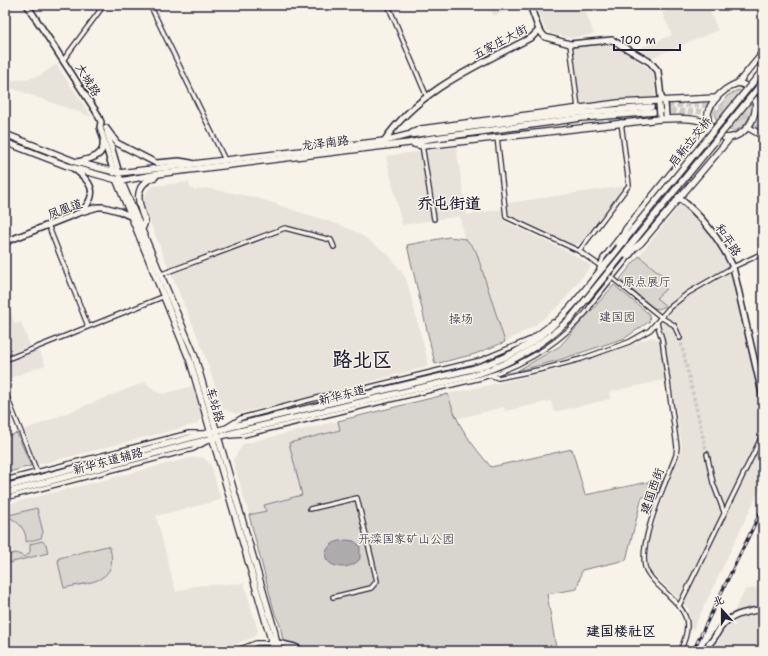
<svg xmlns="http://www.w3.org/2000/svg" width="768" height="656" font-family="'Shantell Sans','LXGW WenKai TC',sans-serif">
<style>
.built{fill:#e7e3db}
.green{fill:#d8d5cf;stroke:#7d7c85}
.water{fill:#aeabad;stroke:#76747f}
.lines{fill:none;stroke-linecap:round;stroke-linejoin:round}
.street-tunnel{stroke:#ccc9c5;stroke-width:3.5;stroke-dasharray:3.5 2;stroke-linecap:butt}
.primary-tunnel{stroke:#ccc9c5;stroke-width:5.5;stroke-dasharray:5.5 3;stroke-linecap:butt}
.street-casing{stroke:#22223b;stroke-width:6}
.secondary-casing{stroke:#22223b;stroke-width:8}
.primary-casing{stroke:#22223b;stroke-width:8}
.street{stroke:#f7f3e8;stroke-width:3.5}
.secondary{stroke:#f7f3e8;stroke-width:5}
.primary{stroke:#f7f3e8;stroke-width:5.5}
.rail-casing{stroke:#22223b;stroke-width:3}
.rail{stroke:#f7f3e8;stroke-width:1.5;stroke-dasharray:4.5;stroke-linecap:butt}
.secondary-bridge-casing{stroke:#22223b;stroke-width:8;stroke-linecap:butt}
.primary-bridge-casing{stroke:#22223b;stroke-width:8;stroke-linecap:butt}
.secondary-bridge{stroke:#f7f3e8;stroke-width:5}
.primary-bridge{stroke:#f7f3e8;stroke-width:5.5}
.labels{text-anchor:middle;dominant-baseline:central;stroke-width:3;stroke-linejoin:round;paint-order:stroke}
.street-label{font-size:12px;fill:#22223b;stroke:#f7f3e8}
.park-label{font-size:12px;fill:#504f60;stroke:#f7f3e8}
.quarter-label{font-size:14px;font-weight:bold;fill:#22223b;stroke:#f7f3e8}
.district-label{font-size:16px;font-weight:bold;fill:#22223b;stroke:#f7f3e8}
.town-label{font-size:20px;font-weight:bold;fill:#22223b;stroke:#f7f3e8}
</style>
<rect width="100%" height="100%" fill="#f7f3e8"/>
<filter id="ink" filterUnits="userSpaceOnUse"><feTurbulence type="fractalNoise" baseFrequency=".025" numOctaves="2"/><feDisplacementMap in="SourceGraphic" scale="8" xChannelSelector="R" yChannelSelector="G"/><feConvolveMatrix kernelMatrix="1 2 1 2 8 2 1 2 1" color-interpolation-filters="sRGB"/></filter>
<g filter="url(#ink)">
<g class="built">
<path d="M489 5H521L494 16Z"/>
<path d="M537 5H583L594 34 572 38 551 33 545 29Z"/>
<path d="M683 5H707L718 30 651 58 639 48 672 35 662 13Z"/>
<path d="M607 45 616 46 652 71 654 74 655 98 579 104 574 48Z"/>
<path d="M56 64 92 117 5 86V81L28 79 41 75Z"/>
<path d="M456 147 467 215 502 209 504 221 573 254 591 266 561 304 534 326 505 342 475 354 435 364 407 245 449 237 464 239 460 216 435 220 423 151Z"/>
<path d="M422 151 433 220 402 225 386 156Z"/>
<path d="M189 182 190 188 195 190 206 188 254 197 343 226 358 233 388 254 406 278 429 366 338 390 236 414 223 409 200 342 171 274 284 230 335 242 334 238 284 226 169 269 143 205V199L148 190 153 186Z"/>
<path d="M625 186 582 241 575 246 508 214 507 203Z"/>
<path d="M682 202 705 224 731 265 685 292 666 306 656 298 666 289 662 285 667 279 639 256Z"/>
<path d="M732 270 763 408V482L693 630 689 627V609L649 570 647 562 649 538 682 447 661 321 669 310 691 294Z"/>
<path d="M5 296 15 324 21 322 30 346 5 356Z"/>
<path d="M652 337 659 340 665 380 609 392 610 399 554 412 551 401 505 411 504 407 456 419 478 452 491 467 512 514 442 398 452 410 448 394 561 369Z"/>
<path d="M39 349 45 365 5 380V363Z"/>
<path d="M145 382 154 390 163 394 192 386 202 415 200 420 197 424 37 465 24 430Z"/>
<path d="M338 421 340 430 289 443 303 495 265 505 266 511 249 515 233 460 243 444Z"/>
<path d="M200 457 204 458 211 465 221 500 156 516 176 592 194 586 244 583 258 631 254 637 218 651H24L5 649V505L190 458Z"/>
<path d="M763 586V651H719L717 643 745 590Z"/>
</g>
<g class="green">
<path d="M738 90 750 95 754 99 755 110 743 126 735 131 725 129 718 123 715 116 727 96Z"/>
<path d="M449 237 466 239 476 251 505 342 475 354 435 364 407 245Z"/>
<path d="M639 256 667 279 662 285 666 289 656 298 666 306 659 309 654 308 621 281 620 279Z"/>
<path d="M614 285 649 314 650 321 625 338 559 360 517 371 560 346Z"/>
<path d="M448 394C455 423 472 445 491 467L572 449 585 495 663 479 656 497H642L626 560 582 570 577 589 547 594 556 648 544 651H285L280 625 275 614 249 515 266 511 264 505 302 495 289 443 340 430 338 421Z"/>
<path d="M17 433 31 466 5 473V437Z"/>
<path d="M37 508 43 532 41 538 26 542C27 529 16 519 5 516Z"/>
<path d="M42 541 46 544 48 553 5 564 7 555 16 553 25 557 30 552V544Z"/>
<path d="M107 546 110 548C119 583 89 582 64 588L58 562 59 558Z"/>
</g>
<path class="water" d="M346 540 354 541 360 546V559C344 577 313 561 331 545 335 541 341 541 346 540Z"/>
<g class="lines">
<path class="street-tunnel" d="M680 338 707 454"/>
<g class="primary-tunnel">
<path d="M651 107C677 105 704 103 729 109 741 112 752 119 763 124"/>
<path d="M662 111 719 112 732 115 763 130"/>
</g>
<defs>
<g id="street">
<path d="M150 5 225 160"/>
<path d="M388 5 427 97"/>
<path d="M570 44 578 108"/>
<path d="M64 59 104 5"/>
<path d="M761 108 763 109"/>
<path d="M497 137 506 217 579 251 602 267"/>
<path d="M422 145 434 219"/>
<path d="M48 225 88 326"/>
<path d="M579 251 629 185 621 122"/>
<path d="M599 269 603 258 620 236"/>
<path d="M162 274 285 228 331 240 334 247"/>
<path d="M611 277 662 318 674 325 680 338"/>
<path d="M657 323 662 339 677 447 676 455C666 483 639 538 645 567 647 574 652 579 657 584 681 608 697 616 680 651"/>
<path d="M5 360 165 296"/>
<path d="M490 375 498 378 543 369 581 359 629 342 650 330 669 308 688 293 733 267 763 253"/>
<path d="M5 392 37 472"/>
<path d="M228 426 241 418 332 394H341L481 360 531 339 553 322"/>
<path d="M230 436 244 435 481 378C517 368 552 348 578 321 583 315 589 311 591 304L633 252"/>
<path d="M707 454 713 483 724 512"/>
<path d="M5 480 189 433H202"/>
<path d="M5 498 193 449 206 442"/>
<path d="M310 509 357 498 377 581 371 588 333 597"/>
<path d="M679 606 763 434"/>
<path d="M235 651 256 643H272"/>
</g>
<g id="secondary">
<path d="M27 5 97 113 101 122 100 127 114 173"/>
<path d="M530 5 539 30 545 37 570 44 612 40 650 62 658 71 661 97 665 103"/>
<path d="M760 56 763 46"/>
<path d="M106 128 117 143 156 163 179 161 191 163"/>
<path d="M107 132 119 173"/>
<path d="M384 141C419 89 479 65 532 37L539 30"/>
<path d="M77 162C89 159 105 157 103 142"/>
<path d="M73 168C91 181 100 193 81 212"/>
<path d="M678 197C702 216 720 239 733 267L763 398"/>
<path d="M5 242 81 212 98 207H104L119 211 132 217"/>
<path d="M274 642 295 647 303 651"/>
<path d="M709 651 708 645C714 640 716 634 721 627 731 614 747 612 763 609"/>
</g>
<g id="primary">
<path d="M738 83C768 89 757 138 725 138 721 135 715 133 712 129 698 111 722 88 738 83Z"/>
<path d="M738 83 763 53"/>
<path d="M749 128 763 136"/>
<path d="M412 133 421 129 618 103 716 98"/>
<path d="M5 134 76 162 119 173 384 141 408 135 578 113 651 107"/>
<path d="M5 142 70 167 121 181 164 173 409 143 428 139 581 118 654 112"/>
<path d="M414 144 423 146 660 119C679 119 693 116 710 125"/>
<path d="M120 178 194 354 274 629 278 651"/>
<path d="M116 179 190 361 272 643V651"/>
<path d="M143 227 145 221C138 204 132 185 155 177"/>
<path d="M619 244 626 229 710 125"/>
<path d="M626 255 641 243 730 138"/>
<path d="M5 487 238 425 472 369C534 351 558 325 596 276 609 260 622 245 634 228"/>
<path d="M5 493 240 431 470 376C510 365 541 346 571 318L637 237"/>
</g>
</defs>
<use href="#street" class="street-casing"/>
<use href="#secondary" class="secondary-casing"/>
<use href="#primary" class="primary-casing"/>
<use href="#street" class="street"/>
<use href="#secondary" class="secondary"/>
<use href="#primary" class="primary"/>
<defs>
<path id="rail" d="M693 651 763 507"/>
</defs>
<use href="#rail" class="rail-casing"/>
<use href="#rail" class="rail"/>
<defs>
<g id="secondary-bridge">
<path d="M665 103 666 115"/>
<path d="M659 104 660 116"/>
</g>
<g id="primary-bridge">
<path d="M634 228 763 70"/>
<path d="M637 237 763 82"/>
</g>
</defs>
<use href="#secondary-bridge" class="secondary-bridge-casing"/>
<use href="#primary-bridge" class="primary-bridge-casing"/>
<use href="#secondary-bridge" class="secondary-bridge"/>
<use href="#primary-bridge" class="primary-bridge"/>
</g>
</g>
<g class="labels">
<g class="street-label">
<text transform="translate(500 42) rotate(-28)">五家庄大街</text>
<text transform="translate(88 80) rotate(59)">大城路</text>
<text transform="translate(690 142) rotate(-51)">启新立交桥</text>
<text transform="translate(325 143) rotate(-7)">龙泽南路</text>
<text transform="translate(65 209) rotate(-20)">凤凰道</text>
<text transform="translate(728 240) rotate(57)">和平路</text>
<text transform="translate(342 395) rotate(-14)">新华东道</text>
<text transform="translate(215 405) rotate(74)">车站路</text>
<text transform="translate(108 461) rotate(-15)">新华东道辅路</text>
<text transform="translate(652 491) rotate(-70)">建国西街</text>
</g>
<g class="park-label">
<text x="647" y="282">原点展厅</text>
<text x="617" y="317">建国园</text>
<text x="461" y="319">操场</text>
<text x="406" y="539">开滦国家矿山公园</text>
</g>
<g class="quarter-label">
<text x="621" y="631">建国楼社区</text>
</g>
<g class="district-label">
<text x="449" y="203">乔屯街道</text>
</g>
<g class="town-label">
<text x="362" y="359">路北区</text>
</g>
</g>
<rect width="768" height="656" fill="none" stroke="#f7f3e8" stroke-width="20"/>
<rect x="10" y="10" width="748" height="636" fill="none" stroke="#22223b" stroke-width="1.5" filter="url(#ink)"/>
<g transform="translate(722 610) rotate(339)" stroke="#f7f3e8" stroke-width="3" paint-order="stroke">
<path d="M0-3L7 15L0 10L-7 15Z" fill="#22223b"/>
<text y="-6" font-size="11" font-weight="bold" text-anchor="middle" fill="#22223b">北</text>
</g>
<path d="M614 44v6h66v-6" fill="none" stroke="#22223b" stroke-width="2"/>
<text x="620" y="44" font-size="12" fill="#22223b" stroke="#f7f3e8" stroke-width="3" paint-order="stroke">100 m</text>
</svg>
